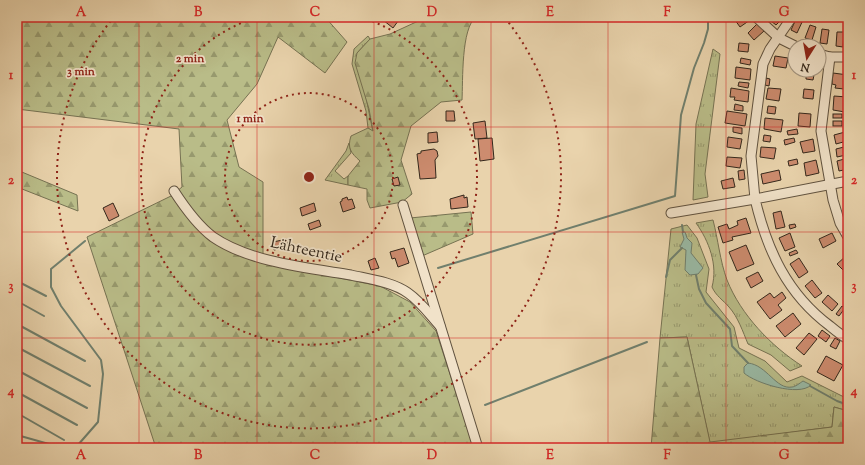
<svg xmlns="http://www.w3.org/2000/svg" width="865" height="465" font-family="'Sorts Mill Goudy',serif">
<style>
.grass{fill:url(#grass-tufts);stroke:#767252}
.forest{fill:url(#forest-firs);stroke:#767252}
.water{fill:#99b9a4;stroke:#707f6d}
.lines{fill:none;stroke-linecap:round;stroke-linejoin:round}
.stream{stroke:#707f6d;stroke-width:2}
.building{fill:#cd8c6f;stroke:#33271b}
.minor-casing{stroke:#60523f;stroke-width:11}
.minor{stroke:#f1e2c9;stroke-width:9}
.grid{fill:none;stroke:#d62828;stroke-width:1;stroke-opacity:0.55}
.ring{fill:none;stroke:#8f2418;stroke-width:2;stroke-dasharray:2 4}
.labels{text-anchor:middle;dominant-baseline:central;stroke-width:3.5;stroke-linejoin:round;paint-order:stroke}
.street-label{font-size:16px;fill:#33271b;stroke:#f1e2c9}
.centre{fill:#8f2418;stroke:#f1e2c9;stroke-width:2}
.ring-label{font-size:12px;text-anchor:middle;font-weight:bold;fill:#8f2418;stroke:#f1e2c9;stroke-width:3.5;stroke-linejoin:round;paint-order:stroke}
.neatline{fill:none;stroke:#d62828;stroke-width:1.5}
.grid-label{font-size:13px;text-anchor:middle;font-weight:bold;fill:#d62828}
</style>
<defs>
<pattern id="grass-tufts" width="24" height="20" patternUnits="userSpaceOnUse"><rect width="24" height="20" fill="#b9bc88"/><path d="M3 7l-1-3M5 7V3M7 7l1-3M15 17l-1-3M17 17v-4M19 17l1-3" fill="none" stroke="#97996e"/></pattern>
<pattern id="forest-firs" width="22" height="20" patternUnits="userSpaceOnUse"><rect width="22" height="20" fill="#b9bc88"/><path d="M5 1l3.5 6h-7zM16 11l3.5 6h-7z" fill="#97996e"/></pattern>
</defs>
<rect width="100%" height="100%" fill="#e9d3ac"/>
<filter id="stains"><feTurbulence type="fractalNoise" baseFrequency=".005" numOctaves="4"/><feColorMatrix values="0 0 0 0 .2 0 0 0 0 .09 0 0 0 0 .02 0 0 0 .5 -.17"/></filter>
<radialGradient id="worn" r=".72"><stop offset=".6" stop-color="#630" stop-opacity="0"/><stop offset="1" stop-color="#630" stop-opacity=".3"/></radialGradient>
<g class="grass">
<path d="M368 36 370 39 357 53 373 132 368 128 366 111 352 64 354 49Z"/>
<path d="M713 49 720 54 705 174 708 197 693 200 696 124Z"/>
<path d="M349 143 351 153 335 171 344 179 348 176V185L325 180 346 151Z"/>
<path d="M713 220C718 239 720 261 727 280 741 315 771 346 802 366L790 371 771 355 748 344C743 332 738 317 729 307 723 300 716 296 712 287 718 265 709 241 696 223Z"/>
<path d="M687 225 697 238 709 269 706 292 734 327 739 348 765 361 787 382 802 376 848 399V411L834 407 832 427 710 443 687 337 660 338 671 229Z"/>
</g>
<g class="forest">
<path d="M17 17H325L347 42 325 73 278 37 257 84 227 120 239 167 263 182V263L380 286 410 302 436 331 474 448H156L87 237 171 196 182 187 179 129 17 109Z"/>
<path d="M427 17H476C461 28 463 81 462 100L441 102 411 126 401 160 412 194 402 202 370 208 367 200V189L348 185V176L360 161C351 153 347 148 351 136L368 128 373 131 369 109 355 63 357 53 370 39 390 34Z"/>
<path d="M17 170 77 195 78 211 17 187Z"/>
<path d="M471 212 473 234 422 256 410 218Z"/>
<path d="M687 337 710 442 832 427 834 407 848 411V448H651L660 338Z"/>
</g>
<g class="water">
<path d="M682 232H685L687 238 692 243 691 253 703 268 698 274 690 275 685 270 686 250 680 247 684 239Z"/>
<path d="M748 363C767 365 776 390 792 387 795 387 800 383 803 381L811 385C799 397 755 383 744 373V367Z"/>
</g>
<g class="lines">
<g class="stream">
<path d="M682 225 683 232"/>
<path d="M438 268 675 196 681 115 694 68 704 43 708 29V17"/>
<path d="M696 275 699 289 706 303 730 329 732 346 748 363"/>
<path d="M666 277 670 260 682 248"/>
<path d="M17 281 46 296"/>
<path d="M17 301 44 316"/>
<path d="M17 324 85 361"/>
<path d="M17 347 90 386"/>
<path d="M17 370 87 408"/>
<path d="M810 386 837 401 848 405"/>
<path d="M17 392 77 425"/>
<path d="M485 405 647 342"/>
<path d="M17 413 64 440"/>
<path d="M17 435 63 448"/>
<path d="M77 446 98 422 103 374 101 360 61 306 51 287V269L85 241"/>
<path d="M17 448H18"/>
</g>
</g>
<g class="building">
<path d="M385 17H401L393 28 383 20Z"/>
<path d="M739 17H748L750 20 740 27 735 20Z"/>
<path d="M775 17H784L776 25 771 21Z"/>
<path d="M797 17 803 20 797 33 791 30Z"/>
<path d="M757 24 764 31 754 40 748 33Z"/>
<path d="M810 25 816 27 812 40 805 38Z"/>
<path d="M822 29 829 30 827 44 820 43Z"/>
<path d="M837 32H844L843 47 836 46Z"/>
<path d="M739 43 749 44 748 52 738 51Z"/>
<path d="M775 56 788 58 786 68 773 66Z"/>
<path d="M741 58 751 60 750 65 740 63Z"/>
<path d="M736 67 751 69 750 80 735 78Z"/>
<path d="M801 70H815L813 80 806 79V76L801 75Z"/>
<path d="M833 73 848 75V86H845L844 89 835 88 836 85 832 84Z"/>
<path d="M766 78 770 79 769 86 765 85Z"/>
<path d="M739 82 749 83 748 88 738 86Z"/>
<path d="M731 88 749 91 748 102 734 100 735 97H730Z"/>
<path d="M768 88 781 89 779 101 766 99Z"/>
<path d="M804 89 814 90 813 99 803 98Z"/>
<path d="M834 96 847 97 845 112 833 110Z"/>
<path d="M735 104 743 106V111L734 110Z"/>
<path d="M768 106 776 107 775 114 767 113Z"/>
<path d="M446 111H454L455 121H446Z"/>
<path d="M727 111 747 114 745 126 725 123Z"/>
<path d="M799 113 811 114 810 127 798 126Z"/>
<rect x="833" y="114" width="9" height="4"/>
<path d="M765 118 783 120 781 132 764 129Z"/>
<path d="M485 121 487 138 475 139 473 123Z"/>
<rect x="833" y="121" width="9" height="5"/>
<path d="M733 127 742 128V134L733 132Z"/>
<path d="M797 129 798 134 788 135 787 131Z"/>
<path d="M437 132 438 142 428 143V133Z"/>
<path d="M845 132 847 141 836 144 834 135Z"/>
<path d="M764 135 771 136 770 142 763 141Z"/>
<path d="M728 137 742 139 740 149 727 147Z"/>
<path d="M492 138 494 159 480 161 478 139Z"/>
<path d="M794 138 795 142 785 145 784 140Z"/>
<path d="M813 139 815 151 803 153 800 142Z"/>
<path d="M761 147 776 148 774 159 760 157Z"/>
<path d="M844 147 846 155 837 157 836 149Z"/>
<path d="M434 149 437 151 438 156 435 160 436 178 420 179 417 154 421 153V151Z"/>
<path d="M727 157 742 158 740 168 726 166Z"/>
<path d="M848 158V169L839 171 837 161Z"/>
<path d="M797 159 798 164 789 166 788 161Z"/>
<path d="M816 160 819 173 806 176 804 163Z"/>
<path d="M744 170 745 179 739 180 738 171Z"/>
<path d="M779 170 781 180 763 184 761 174Z"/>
<path d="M398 177 400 185 394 186 392 179Z"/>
<path d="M733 178 735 187 723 189 721 181Z"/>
<path d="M464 195V198L467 197 468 207 451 209 450 199Z"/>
<path d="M347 197 348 200 352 199 355 208 343 212 340 202 342 201V199Z"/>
<path d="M113 203 119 216 109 221 103 208Z"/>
<path d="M314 203 316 211 302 216 300 208Z"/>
<path d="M781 211 785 227 776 229 773 213Z"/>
<path d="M746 218 751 233 732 237 733 240 723 243 718 227 727 224 729 229 738 225 737 221Z"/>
<path d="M319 220 321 226 310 230 308 224Z"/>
<path d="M795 224 796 227 790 229 789 225Z"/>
<path d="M790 233 795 247 785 251 779 238Z"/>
<path d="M832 233 836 241 823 248 819 239Z"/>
<path d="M287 239 288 247 274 250 273 242Z"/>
<path d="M746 245 754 264 737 271 729 252Z"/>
<path d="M404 248 409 263 398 267 395 258 392 259 390 252Z"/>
<path d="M796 250 798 253 790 256 789 253Z"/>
<path d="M846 256 848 259V267L844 271 837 264Z"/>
<path d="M375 258 379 268 371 270 368 261Z"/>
<path d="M799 258 808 272 799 278 790 264Z"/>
<path d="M758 272 763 281 751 288 746 278Z"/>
<path d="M812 280 822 293 815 298 805 286Z"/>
<path d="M782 292 786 298 778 305 782 310 770 319 757 302 770 293 774 298Z"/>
<path d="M828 295 838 304 832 311 822 302Z"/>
<path d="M842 306 845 308 839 316 836 314Z"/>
<path d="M793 313 801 324 785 337 776 326Z"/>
<path d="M822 330 830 336 826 342 818 336Z"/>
<path d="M809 333 817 339 804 355 796 348Z"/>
<path d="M835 338 840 341 836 349 830 346Z"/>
<path d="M826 356 843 365 834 381 817 372Z"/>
</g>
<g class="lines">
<defs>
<g id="minor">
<path d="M756 17 779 38 795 46"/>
<path d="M819 54 830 57H848"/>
<path d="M830 57 821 131 833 200 840 223 848 237"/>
<path d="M848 181 755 199C767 250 787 294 830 326 836 331 842 336 848 339"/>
<path d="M174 191C185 208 197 225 213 237 249 262 308 268 351 275 369 279 393 282 408 293 421 302 430 315 440 326"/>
<path d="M403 205 478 448"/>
<path d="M671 213 755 199 751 156 763 64 770 49 792 17"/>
</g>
</defs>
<use href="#minor" class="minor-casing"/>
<use href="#minor" class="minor"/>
</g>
<path class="grid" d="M139 17V448M257 17V448M374 17V448M491 17V448M608 17V448M726 17V448M17 127H848M17 232H848M17 338H848"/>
<g class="ring">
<circle cx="309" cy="177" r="84"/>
<path d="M361 17A168 168 0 1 1 257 17"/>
<path d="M505 18A252 252 0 1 1 113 18"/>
</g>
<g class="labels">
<g class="street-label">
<text transform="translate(306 251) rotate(12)">Lähteentie</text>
</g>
</g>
<circle cx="309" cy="177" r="6" class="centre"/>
<g class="ring-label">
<text x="190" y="62">2 min</text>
<text x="81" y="75">3 min</text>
<text x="250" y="122">1 min</text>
</g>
<rect width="865" height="465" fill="none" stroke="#e9d3ac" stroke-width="44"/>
<g transform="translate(807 58) rotate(191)"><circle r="19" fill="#f1e2c9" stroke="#a59783"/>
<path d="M0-3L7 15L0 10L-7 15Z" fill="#8f2418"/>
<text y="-6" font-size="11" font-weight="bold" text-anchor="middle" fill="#33271b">N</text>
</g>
<rect x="22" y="22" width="821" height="421" class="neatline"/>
<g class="grid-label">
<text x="81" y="16">A</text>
<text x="198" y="16">B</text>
<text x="315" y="16">C</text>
<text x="432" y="16">D</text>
<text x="550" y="16">E</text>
<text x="667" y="16">F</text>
<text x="784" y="16">G</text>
<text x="11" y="79">1</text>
<text x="854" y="79">1</text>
<text x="11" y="184">2</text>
<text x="854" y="184">2</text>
<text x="11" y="290">3</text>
<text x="854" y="290">3</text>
<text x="11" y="395">4</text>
<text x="854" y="395">4</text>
<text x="81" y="459">A</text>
<text x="198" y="459">B</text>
<text x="315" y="459">C</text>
<text x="432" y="459">D</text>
<text x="550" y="459">E</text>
<text x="667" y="459">F</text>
<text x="784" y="459">G</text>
</g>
<rect width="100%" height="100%" filter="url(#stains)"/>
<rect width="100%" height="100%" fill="url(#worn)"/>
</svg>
